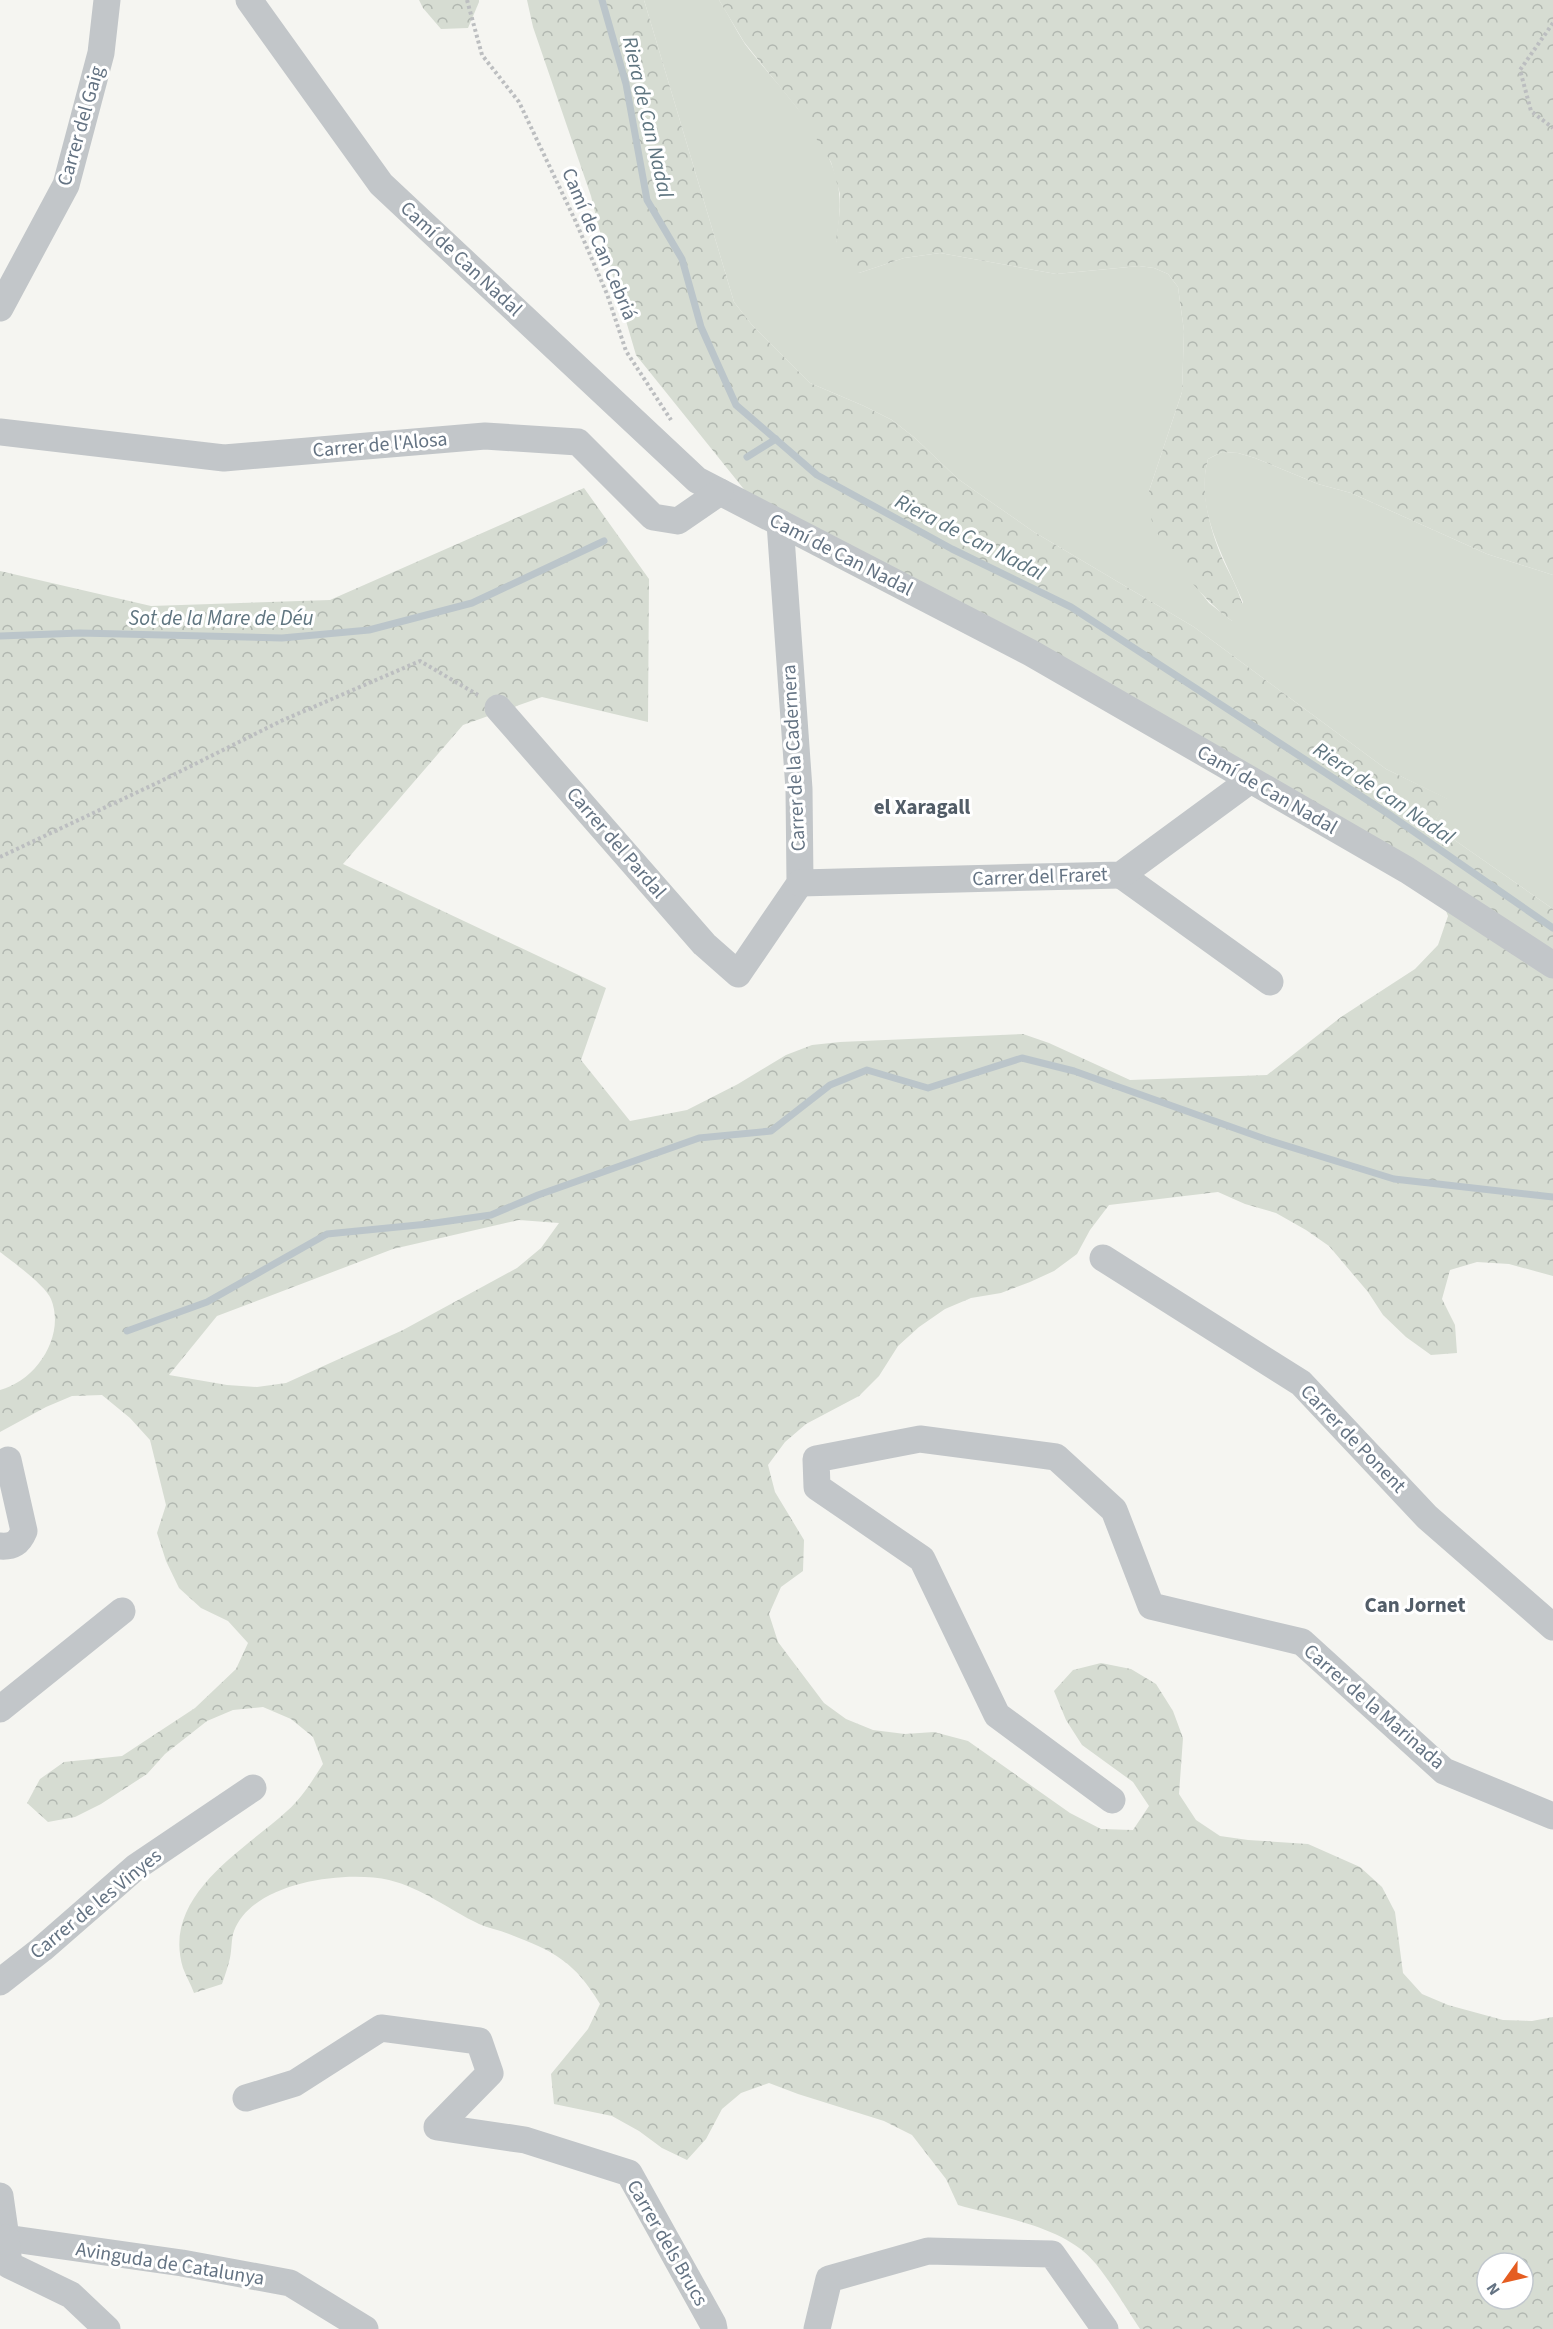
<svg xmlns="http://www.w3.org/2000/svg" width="1553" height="2329" font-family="'Source Sans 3',sans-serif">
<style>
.grass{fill:#d6dcd2}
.forest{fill:url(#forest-crowns);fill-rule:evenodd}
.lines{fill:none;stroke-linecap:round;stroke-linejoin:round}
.stream{stroke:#bbc5ca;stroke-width:7}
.path{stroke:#bcbec0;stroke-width:4;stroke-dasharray:3 3;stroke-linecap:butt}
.minor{stroke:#c2c6c9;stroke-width:27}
.labels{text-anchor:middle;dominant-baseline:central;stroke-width:6;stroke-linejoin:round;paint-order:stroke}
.street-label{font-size:20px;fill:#647383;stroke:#fff}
.water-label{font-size:21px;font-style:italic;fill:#5f7580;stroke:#fff}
.neighbourhood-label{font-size:21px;font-weight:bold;fill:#525d68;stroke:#fff}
</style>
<defs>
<pattern id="forest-crowns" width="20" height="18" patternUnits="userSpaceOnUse" patternTransform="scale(1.5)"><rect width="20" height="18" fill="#d6dcd2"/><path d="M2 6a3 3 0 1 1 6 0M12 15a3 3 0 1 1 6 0" fill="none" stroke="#b1b7b0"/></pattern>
</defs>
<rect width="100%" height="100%" fill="#f5f5f1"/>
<path class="grass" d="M644 0H719C728 14 736 30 745 44 774 82 823 130 836 177 842 198 840 219 836 241L859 273 904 258 940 253 1056 274 1139 266 1154 268 1168 274 1178 287 1184 331 1182 392 1149 491 1170 551 1179 565 1209 603 1232 621 1243 602C1224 557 1194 509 1208 459L1222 452 1238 453 1255 458 1318 484 1351 493 1487 554 1553 575V909L1433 825 1447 799 1386 769 1194 627 1034 532 958 479 915 438 892 420 864 406 810 383 752 325 734 302Z"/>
<g class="forest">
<path d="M419 0H479V2L468 28 441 29 423 8Z"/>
<path d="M527 0H644L734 302 752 325 810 383 864 406 892 420 915 438 958 479 1034 532 1194 627 1386 769 1448 799 1433 825 1553 909V1276L1509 1264 1477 1262 1450 1270 1442 1299 1455 1325 1457 1353 1431 1355 1406 1337 1383 1315 1368 1292 1329 1246 1306 1230 1276 1213 1245 1204 1218 1192 1109 1205 1090 1230 1077 1254 1054 1271 1030 1282 1001 1293 971 1298 945 1309 919 1327 898 1346 879 1376 859 1396 806 1424 785 1442 768 1465 775 1492 804 1540 803 1571 781 1587 769 1614 778 1642 824 1703 846 1719 873 1730 905 1734 934 1732 968 1741 1070 1813 1101 1829 1133 1830 1149 1806 1133 1782 1082 1745 1066 1720 1054 1691 1073 1670 1101 1663 1131 1669 1156 1684 1173 1711 1183 1738 1179 1794 1196 1820 1220 1836 1248 1840 1308 1844 1360 1867 1382 1887 1395 1912 1403 1973 1422 1994 1448 2005 1503 2020 1532 2021 1553 2017V2329H1140C1126 2308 1112 2284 1096 2264 1066 2226 1002 2218 958 2205L946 2179 912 2135 884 2121 798 2094 769 2083 741 2093 722 2109 706 2139 687 2160 662 2148 639 2131 612 2116 554 2104 551 2074 588 2029 600 2004C575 1962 554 1951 509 1934 499 1930 488 1928 479 1924 448 1909 422 1888 389 1880 345 1870 252 1882 234 1931 231 1939 232 1949 230 1958 228 1967 225 1975 222 1984L194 1993C191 1985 186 1976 183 1968 161 1896 243 1851 287 1811 302 1798 312 1781 323 1764L313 1737 291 1719 263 1707 233 1710 207 1721 165 1754 147 1774 101 1804 75 1817 48 1822 27 1803 40 1779 64 1762 122 1756 195 1708 236 1669 248 1643 228 1621 201 1608 179 1588 166 1561 157 1533 166 1505 150 1440 130 1418 102 1395 72 1396 46 1407 0 1432V1390C36 1381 66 1336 51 1299 45 1285 13 1262 0 1252V571L151 606 330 600 584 488 649 579 648 722 542 697 463 725 343 864 606 988 581 1060 630 1121 687 1110 738 1084 786 1055 812 1045 840 1042 1023 1034 1049 1043 1130 1080 1267 1075 1341 1017 1415 969 1438 945 1448 916 1436 886 1396 854 1011 628 747 493 636 355 598 225 591 196 533 27ZM519 1220 559 1223 541 1248 517 1268 403 1330 286 1383 257 1387 227 1385 169 1375 217 1316 393 1249ZM1487 2263H1523V2299H1487Z"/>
<path d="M719 0H1553V575L1487 554 1351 493 1318 484 1255 458 1238 453 1222 452 1208 459C1199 491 1210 530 1223 560 1232 579 1242 595 1245 617L1232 621C1204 601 1167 556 1153 524 1149 514 1149 502 1149 491L1182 392 1184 331 1178 287 1168 274 1154 268 1139 266 1056 274 940 253 904 258 859 273 846 269 838 257 836 240 840 210V194L831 162 797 108 744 42Z"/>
</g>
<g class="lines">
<g class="stream">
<path d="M602 0 626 84 647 200 682 259 701 327 736 405 817 475 952 549 1071 607 1387 813 1553 928"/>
<path d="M747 457 776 439"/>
<path d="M0 636 80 633 282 638 369 630 472 603 604 541"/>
<path d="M127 1331 207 1302 327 1234 428 1224 491 1215 538 1195 699 1138 771 1131 830 1085 867 1070 928 1088 1022 1058 1074 1071 1265 1139 1394 1179 1553 1197"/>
</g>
<g class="path">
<path d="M467 0 482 55 519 102 575 220 607 294 626 351 671 420"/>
<path d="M1553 23 1520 70 1531 111 1553 128"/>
<path d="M0 857 159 782 281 721 420 661 478 695"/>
</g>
<g class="minor">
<path d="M249 0 381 184 697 480 1031 653 1407 870 1553 965"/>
<path d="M0 308 66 185 101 53 107 0"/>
<path d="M0 432 224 458 485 436 578 442 653 517 678 521 720 492"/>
<path d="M498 708 704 944 738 974 800 883 799 789 780 523"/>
<path d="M1121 875 1270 982"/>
<path d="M800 883 1121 875 1249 781"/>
<path d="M1103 1258 1301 1383 1427 1517 1553 1627"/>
<path d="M0 1546C13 1547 19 1543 24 1531L8 1460"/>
<path d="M0 1709 122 1611"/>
<path d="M1112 1800 997 1715 922 1559 817 1487 816 1459 920 1439 1056 1457 1114 1510 1151 1606 1302 1642 1444 1771 1553 1816"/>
<path d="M0 1982 42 1949 136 1867 253 1788"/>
<path d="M246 2098 295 2083 381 2028 479 2041 490 2073 437 2127 525 2140 629 2173 713 2324 714 2329"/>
<path d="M0 2196 6 2238 182 2263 290 2283 365 2329"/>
<path d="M6 2238 9 2265 71 2295 107 2329"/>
<path d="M817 2329 829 2279 928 2251 1052 2254 1105 2329"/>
</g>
</g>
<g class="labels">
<g class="street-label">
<text transform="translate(81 126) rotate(-74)">Carrer del Gaig</text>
<text transform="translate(599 244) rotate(67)">Camí de Can Cebriá</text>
<text transform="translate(461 259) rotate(43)">Camí de Can Nadal</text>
<text transform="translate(380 445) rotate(-5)">Carrer de l'Alosa</text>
<text transform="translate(841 555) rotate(27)">Camí de Can Nadal</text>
<text transform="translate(794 758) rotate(-93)">Carrer de la Cadernera</text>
<text transform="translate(1267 790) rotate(30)">Camí de Can Nadal</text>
<text transform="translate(616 843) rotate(49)">Carrer del Pardal</text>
<text transform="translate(1040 877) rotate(-2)">Carrer del Fraret</text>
<text transform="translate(1353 1439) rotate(46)">Carrer de Ponent</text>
<text transform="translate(1374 1707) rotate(41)">Carrer de la Marinada</text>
<text transform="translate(96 1904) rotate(-39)">Carrer de les Vinyes</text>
<text transform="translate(667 2243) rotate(60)">Carrer dels Brucs</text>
<text transform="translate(170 2264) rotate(9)">Avinguda de Catalunya</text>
</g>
<g class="water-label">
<text transform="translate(648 117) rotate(77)">Riera de Can Nadal</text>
<text transform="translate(970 537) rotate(27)">Riera de Can Nadal</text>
<text x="221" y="618">Sot de la Mare de Déu</text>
<text transform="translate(1384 793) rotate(34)">Riera de Can Nadal</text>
</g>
<g class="neighbourhood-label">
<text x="922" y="807">el Xaragall</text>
<text x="1415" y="1605">Can Jornet</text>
</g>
</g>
<g transform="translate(1505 2281) rotate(236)"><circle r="28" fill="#ffffff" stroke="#c1c7cd" stroke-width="1.5"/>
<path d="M0-4.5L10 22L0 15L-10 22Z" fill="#e55d21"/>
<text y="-9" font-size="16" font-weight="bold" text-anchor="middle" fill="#647383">N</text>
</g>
</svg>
